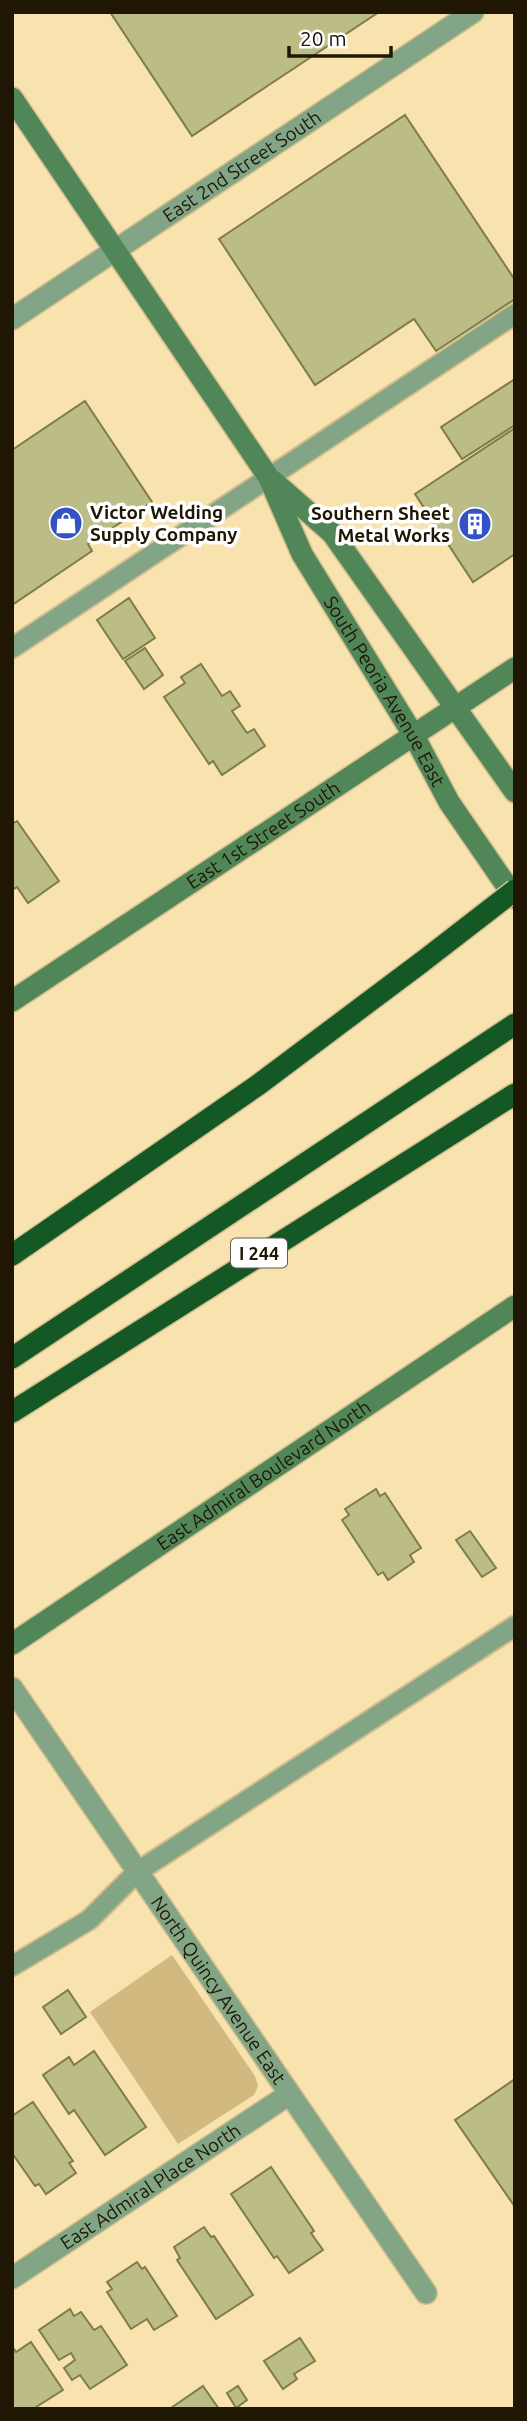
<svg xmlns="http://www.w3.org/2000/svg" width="527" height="2421" font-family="Ubuntu,sans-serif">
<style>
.green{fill:#d2b97f}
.building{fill:#bcbc87;stroke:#7e7d4a;stroke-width:2}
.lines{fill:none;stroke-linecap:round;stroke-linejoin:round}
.lane-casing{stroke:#d1bd8f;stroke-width:23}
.street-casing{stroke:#d1bd8f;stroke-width:24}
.secondary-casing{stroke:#d1bd8f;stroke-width:24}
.highway-casing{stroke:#d1bd8f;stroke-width:24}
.lane{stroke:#82a586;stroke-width:19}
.street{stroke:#82a586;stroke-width:21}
.secondary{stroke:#518658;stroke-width:21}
.highway{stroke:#145825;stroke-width:21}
.highway-bridge-casing{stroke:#d1bd8f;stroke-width:24;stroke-linecap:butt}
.highway-bridge{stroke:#145825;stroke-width:21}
.labels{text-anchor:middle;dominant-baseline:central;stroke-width:7;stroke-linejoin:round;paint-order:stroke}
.shield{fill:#fff;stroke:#625d4f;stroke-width:2}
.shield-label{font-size:18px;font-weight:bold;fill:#1f1704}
.street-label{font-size:19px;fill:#1f1704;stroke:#fff}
.poi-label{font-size:19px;font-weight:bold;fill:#1f1704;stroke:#fff;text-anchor:start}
</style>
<rect width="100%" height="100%" fill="#f8e2ae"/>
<path class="green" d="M172 1955 255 2076 258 2086 254 2095 178 2144 90 2012Z"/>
<g class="building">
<path d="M110 12H379L192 136Z"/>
<path d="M405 115 515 280V299L436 351 414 319 315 385 219 239Z"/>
<path d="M515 379V425L462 459 441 427Z"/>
<path d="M85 401 152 502 88 544 92 551 12 605V450Z"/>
<path d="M515 428V554L473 582 415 494Z"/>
<path d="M129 598 155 638 123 659 97 620Z"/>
<path d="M145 648 163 675 144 689 125 661Z"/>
<path d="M201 664 222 696 230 691 240 706 232 711 247 733 254 729 265 746 222 775 213 761 209 764 164 697 185 683 181 677Z"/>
<path d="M17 821 59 881 28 903 17 887 12 890V824Z"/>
<path d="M376 1489 380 1496 385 1493 421 1548 410 1555 414 1562 388 1580 383 1572 378 1575 342 1520 349 1515 345 1509Z"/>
<path d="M470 1531 496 1568 482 1577 456 1540Z"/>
<path d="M68 1990 86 2017 61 2034 43 2007Z"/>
<path d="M94 2051 146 2127 105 2155 74 2110 69 2114 43 2075 69 2057 74 2065Z"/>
<path d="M515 2079V2207L455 2120Z"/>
<path d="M33 2102 73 2161 69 2163 76 2173 46 2194 39 2184 35 2186 12 2153V2116Z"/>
<path d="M271 2167 314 2231 311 2233 323 2250 289 2273 277 2256 274 2258 231 2194Z"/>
<path d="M204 2227 211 2237 214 2236 253 2295 216 2319 177 2260 180 2258 174 2247Z"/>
<path d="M137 2262 142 2269 145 2267 177 2316 154 2330 147 2319 131 2329 107 2292 112 2289 107 2282Z"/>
<path d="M70 2309 74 2316 81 2312 94 2330 101 2326 127 2365 90 2389 80 2375 72 2380 64 2368 75 2360 71 2353 59 2360 39 2330Z"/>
<path d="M300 2338 315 2361 294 2374 297 2379 283 2389 264 2361Z"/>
<path d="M31 2342 63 2390 33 2409H12V2346L16 2352Z"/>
<path d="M203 2386 219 2409H171V2408Z"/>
<path d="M238 2386 247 2400 236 2408 227 2393Z"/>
</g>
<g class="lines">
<defs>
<g id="lane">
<path d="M12 648 515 314"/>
<path d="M12 1966 89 1920 137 1872 515 1626"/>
</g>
<g id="street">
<path id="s1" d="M12 319 473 12"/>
<path id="s2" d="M12 1688 426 2293"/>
<path id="s3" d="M12 2278 288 2095"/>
</g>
<g id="secondary">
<path id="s4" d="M12 98 269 478 302 554 414 736 449 802 515 898"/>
<path d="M273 481 332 533 515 792"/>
<path id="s5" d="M12 1001 515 668"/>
<path id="s6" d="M12 1644 515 1306"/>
</g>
<g id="highway">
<path d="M12 1255 258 1085 422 962"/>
<path d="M12 1358 515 1024"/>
<path d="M12 1412 515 1094"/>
</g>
</defs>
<use href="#lane" class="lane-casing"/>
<use href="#street" class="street-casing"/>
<use href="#secondary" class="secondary-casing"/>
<use href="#highway" class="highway-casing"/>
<use href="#lane" class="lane"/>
<use href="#street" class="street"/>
<use href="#secondary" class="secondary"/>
<use href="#highway" class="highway"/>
<defs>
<path id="highway-bridge" d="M422 962 515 890"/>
</defs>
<use href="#highway-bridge" class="highway-bridge-casing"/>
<use href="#highway-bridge" class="highway-bridge"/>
</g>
<defs>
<symbol id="shop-disc" viewBox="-11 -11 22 22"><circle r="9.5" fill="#3352c3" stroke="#fff"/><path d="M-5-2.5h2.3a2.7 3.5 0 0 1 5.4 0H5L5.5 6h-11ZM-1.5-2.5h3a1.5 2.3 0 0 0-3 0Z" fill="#fff"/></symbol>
<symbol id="building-disc" viewBox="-11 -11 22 22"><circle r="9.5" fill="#3352c3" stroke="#fff"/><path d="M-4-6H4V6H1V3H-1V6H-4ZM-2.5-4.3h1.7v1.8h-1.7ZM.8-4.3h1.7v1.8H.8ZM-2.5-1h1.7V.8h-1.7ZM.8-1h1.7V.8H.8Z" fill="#fff"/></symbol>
</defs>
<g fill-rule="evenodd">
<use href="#shop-disc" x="47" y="504" width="38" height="38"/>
<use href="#building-disc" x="456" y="505" width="38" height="38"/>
</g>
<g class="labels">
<rect class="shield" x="231" y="1238.5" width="56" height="29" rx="5"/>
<g class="shield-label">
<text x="259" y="1253">I 244</text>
</g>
<g class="street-label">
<text stroke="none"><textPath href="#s1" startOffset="276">East 2nd Street South</textPath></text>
<text stroke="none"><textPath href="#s4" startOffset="702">South Peoria Avenue East</textPath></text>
<text stroke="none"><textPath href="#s5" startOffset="301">East 1st Street South</textPath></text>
<text stroke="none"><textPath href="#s6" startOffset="303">East Admiral Boulevard North</textPath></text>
<text stroke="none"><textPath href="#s2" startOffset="366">North Quincy Avenue East</textPath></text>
<text stroke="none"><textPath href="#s3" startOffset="166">East Admiral Place North</textPath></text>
</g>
<g class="poi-label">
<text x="90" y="512">Victor Welding<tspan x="90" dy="22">Supply Company</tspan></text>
<text x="450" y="513" text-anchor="end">Southern Sheet<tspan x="450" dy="22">Metal Works</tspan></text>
</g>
</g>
<rect width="527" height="2421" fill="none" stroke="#1f1704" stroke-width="28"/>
<path d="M289 46v10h102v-10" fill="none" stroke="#1f1704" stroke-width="3.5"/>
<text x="300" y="46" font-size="21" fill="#1f1704" stroke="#ffffff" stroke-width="5" paint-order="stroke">20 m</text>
</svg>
